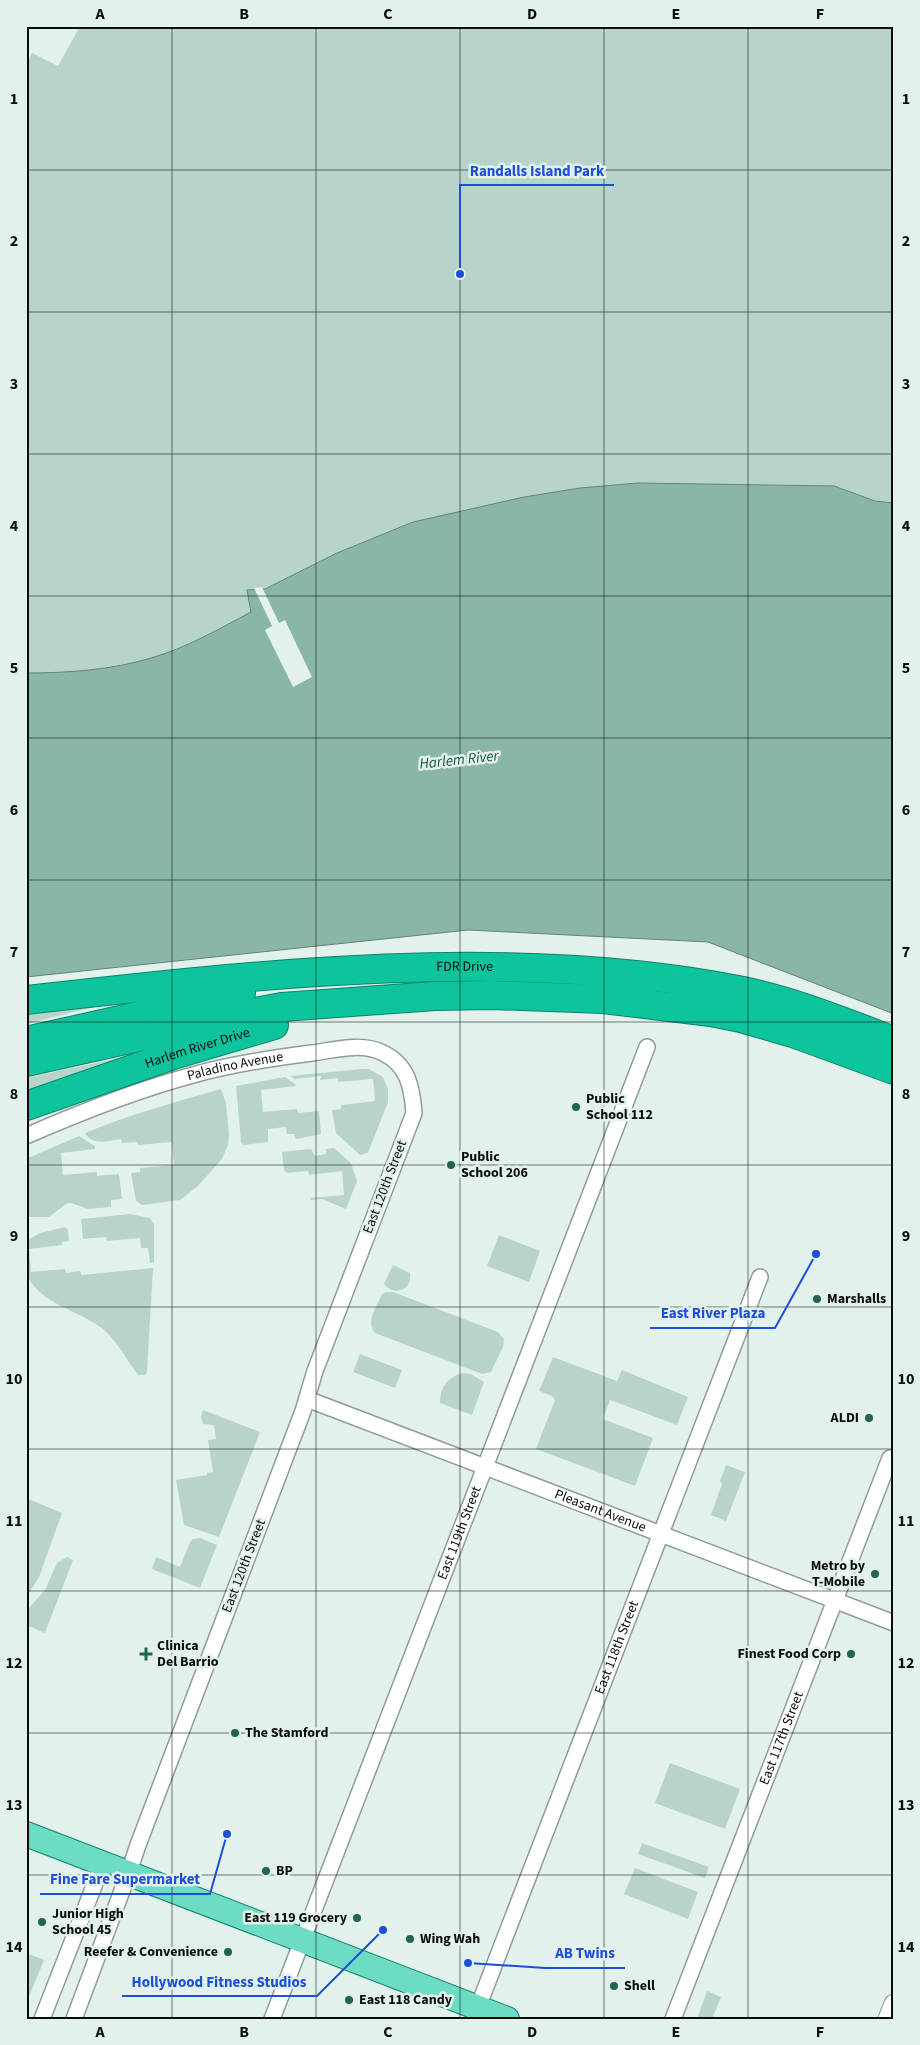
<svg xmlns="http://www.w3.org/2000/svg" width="920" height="2045" font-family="'Source Sans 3',sans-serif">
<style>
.green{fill:#b8d4ca}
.water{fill:#8ab6a6;stroke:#638478}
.pier{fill:#e3f1ec}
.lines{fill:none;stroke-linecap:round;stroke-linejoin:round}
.minor-casing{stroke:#8f9c97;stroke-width:18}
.tertiary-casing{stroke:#8f9c97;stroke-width:21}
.primary-casing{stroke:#0c846a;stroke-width:26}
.motorway-casing{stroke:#0c846a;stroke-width:30}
.minor{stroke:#fff;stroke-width:15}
.tertiary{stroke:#fff;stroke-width:19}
.primary{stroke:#6edcc4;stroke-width:24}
.motorway{stroke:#0ec49d;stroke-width:28}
.grid{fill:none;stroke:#090e0c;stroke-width:1;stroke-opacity:0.55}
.poi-dot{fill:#226351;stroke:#e3f1ec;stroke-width:2}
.labels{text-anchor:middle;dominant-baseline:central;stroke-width:5;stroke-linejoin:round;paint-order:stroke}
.street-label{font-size:14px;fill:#090e0c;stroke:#e3f1ec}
.poi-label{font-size:14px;font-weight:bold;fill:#090e0c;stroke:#e3f1ec;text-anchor:start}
.water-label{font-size:15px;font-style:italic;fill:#175142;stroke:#e3f1ec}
.leader{fill:none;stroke:#1d4ed8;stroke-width:2}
.callout-dot{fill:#1d4ed8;stroke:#e3f1ec;stroke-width:2}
.callout-label{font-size:15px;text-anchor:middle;font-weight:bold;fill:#1d4ed8;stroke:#e3f1ec;stroke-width:5;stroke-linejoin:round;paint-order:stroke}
.neatline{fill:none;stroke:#090e0c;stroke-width:2}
.grid-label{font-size:16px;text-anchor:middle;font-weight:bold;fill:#090e0c}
</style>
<rect width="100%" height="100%" fill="#e3f1ec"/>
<g class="green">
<path d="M80 26H894V503L875 501 834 486 638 483 580 488 524 497 413 522 337 553 265 589 248 590 251 612 209 635 151 659 75 673H26V65L32 53 58 66Z"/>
<path d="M94 1007 26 1024V1014Z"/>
<path d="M119 1058 39 1086 26 1090V1078Z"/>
<path d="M361 1069H369L383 1077 388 1089V1102L368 1153 360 1155 336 1133 332 1110 341 1109V1105L375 1101 373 1079 338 1082V1078L320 1080 321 1076 295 1079 290 1076Z"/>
<path d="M285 1077 295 1084 296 1086 261 1090 263 1112 297 1109 298 1113 319 1111 321 1134 296 1139 294 1134H287L286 1127 268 1129V1142L244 1145 241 1142 236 1086Z"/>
<path d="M221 1089 226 1103 229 1134 228 1145 222 1159 198 1186 180 1200 142 1205 136 1201 131 1173 140 1172V1168L174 1165 172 1142 138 1145 137 1142 122 1143 121 1139C109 1141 92 1146 85 1133 129 1115 175 1102 221 1089Z"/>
<path d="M79 1136 95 1146V1149L61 1153 63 1175 97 1172V1176L119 1174 122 1199 111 1200V1207L88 1209 71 1203 66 1204 49 1217H26V1159Z"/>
<path d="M334 1148 351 1163 357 1181 346 1209 322 1199 311 1200 310 1198 344 1195 342 1171 309 1175 308 1171 287 1173 284 1170 282 1152 311 1149 315 1156 326 1154V1149Z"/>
<path d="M130 1214 150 1218 154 1224V1262L150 1263 148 1248H141L140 1238 107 1241 106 1237 83 1239 81 1219Z"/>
<path d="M65 1227 68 1230 69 1241 62 1242V1245L29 1249 31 1272 65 1269 66 1273 80 1271 82 1275 153 1268 147 1372 145 1375H138C127 1360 117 1341 103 1329 77 1309 41 1305 26 1274V1241L40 1233Z"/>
<path d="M499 1235 540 1251 529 1282 487 1266Z"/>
<path d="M393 1265 410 1273C413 1290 394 1297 384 1284Z"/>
<path d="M386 1292H393L498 1332 504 1339 503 1347 491 1372 482 1374 375 1333C365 1322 377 1306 382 1294Z"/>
<path d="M360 1354 402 1370 395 1388 353 1372Z"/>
<path d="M553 1357 617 1381 622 1370 688 1397 677 1425 610 1400 603 1419 653 1438 635 1486 536 1449 555 1400 552 1396 539 1391Z"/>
<path d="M462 1373 471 1374 484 1382 472 1415 440 1403C440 1387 447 1378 462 1373Z"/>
<path d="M203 1410 260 1432 219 1537 184 1525 176 1480 207 1475V1473L213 1472 208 1440 216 1439 214 1425 203 1424 201 1417Z"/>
<path d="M726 1465 745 1472 726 1521 711 1515 722 1484 720 1481Z"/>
<path d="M26 1498 62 1513 39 1577 26 1598Z"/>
<path d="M200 1538 217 1545 200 1588 152 1569 156 1557 180 1567 190 1542 193 1539Z"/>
<path d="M67 1557 73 1560 45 1633 26 1625V1611L45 1590 57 1563Z"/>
<path d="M670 1763 740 1789 725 1829 655 1803Z"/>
<path d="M642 1843 709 1867 705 1878 638 1854Z"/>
<path d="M635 1868 698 1892 688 1919 624 1894Z"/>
<path d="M26 1953 44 1960 26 2004Z"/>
<path d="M707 1991 721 1997 712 2019H697Z"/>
</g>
<path class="water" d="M638 483 834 486 875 501 894 503V1014L708 942 468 930 26 977V673C67 673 111 670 151 658 186 648 219 629 251 612L247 590 265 589 337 553 413 522 524 497 580 488Z"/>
<path class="pier" d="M262 587 279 623 285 620 312 677 293 687 265 630 272 626 254 588Z"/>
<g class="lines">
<defs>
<g id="minor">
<path id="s1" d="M26 1136C81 1112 136 1090 193 1075 232 1064 272 1058 312 1053 334 1050 362 1042 383 1053 408 1065 412 1087 414 1113L315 1371 303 1411 138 1845 129 1872 74 2019"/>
<path id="s2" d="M307 1399 894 1623"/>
<path id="s3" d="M475 2015 760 1277"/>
<path d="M42 2019 103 1863"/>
<path id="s4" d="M272 2019 647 1047"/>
<path id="s5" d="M673 2019 890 1458"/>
</g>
<path id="tertiary" d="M888 2019 894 2004"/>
<path id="primary" d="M26 1834 507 2019"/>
<g id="motorway">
<path id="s6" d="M26 1000C257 974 514 945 743 991 795 1002 844 1022 894 1041"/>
<path d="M26 1041 241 993"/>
<path d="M26 1062 219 1019 282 1007 435 996 491 995 603 999 711 1012 741 1018 793 1033 894 1070"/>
<path id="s7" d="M26 1106 176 1054 274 1025"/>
</g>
</defs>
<use href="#minor" class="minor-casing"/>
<use href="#tertiary" class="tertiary-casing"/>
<use href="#primary" class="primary-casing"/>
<use href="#motorway" class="motorway-casing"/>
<use href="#minor" class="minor"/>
<use href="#tertiary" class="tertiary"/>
<use href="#primary" class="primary"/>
<use href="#motorway" class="motorway"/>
</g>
<path class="grid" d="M172 26V2019M316 26V2019M460 26V2019M604 26V2019M748 26V2019M26 170H894M26 312H894M26 454H894M26 596H894M26 738H894M26 880H894M26 1022H894M26 1165H894M26 1307H894M26 1449H894M26 1591H894M26 1733H894M26 1875H894"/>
<g class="poi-dot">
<circle cx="576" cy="1107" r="5"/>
<circle cx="451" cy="1165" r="5"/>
<circle cx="817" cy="1299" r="5"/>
<circle cx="869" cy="1418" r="5"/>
<circle cx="875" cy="1574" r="5"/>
<path d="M143.5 1646.5h5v5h5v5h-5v5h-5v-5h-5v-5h5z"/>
<circle cx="851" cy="1654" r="5"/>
<circle cx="235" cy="1733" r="5"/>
<circle cx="266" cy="1871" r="5"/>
<circle cx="357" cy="1918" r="5"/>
<circle cx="42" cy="1922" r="5"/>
<circle cx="410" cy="1939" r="5"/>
<circle cx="228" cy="1952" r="5"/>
<circle cx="614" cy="1986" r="5"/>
<circle cx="349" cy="2000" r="5"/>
</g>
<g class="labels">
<g class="street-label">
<text stroke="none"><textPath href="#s6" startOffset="440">FDR Drive</textPath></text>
<text stroke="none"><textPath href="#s7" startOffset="181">Harlem River Drive</textPath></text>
<text stroke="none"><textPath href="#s1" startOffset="221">Paladino Avenue</textPath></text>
<text transform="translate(385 1187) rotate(-69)">East 120th Street</text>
<text stroke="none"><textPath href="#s2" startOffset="314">Pleasant Avenue</textPath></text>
<text stroke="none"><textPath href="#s4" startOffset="521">East 119th Street</textPath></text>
<text transform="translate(244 1566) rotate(-69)">East 120th Street</text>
<text stroke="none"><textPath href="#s3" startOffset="394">East 118th Street</textPath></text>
<text stroke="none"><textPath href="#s5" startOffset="301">East 117th Street</textPath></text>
</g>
<g class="poi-label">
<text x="586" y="1099">Public<tspan x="586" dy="16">School 112</tspan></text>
<text x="461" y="1157">Public<tspan x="461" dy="16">School 206</tspan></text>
<text x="827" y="1299">Marshalls</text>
<text x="859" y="1418" text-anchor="end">ALDI</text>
<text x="865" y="1566" text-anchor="end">Metro by<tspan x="865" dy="16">T-Mobile</tspan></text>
<text x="157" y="1646">Clinica<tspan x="157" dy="16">Del Barrio</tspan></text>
<text x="841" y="1654" text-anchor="end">Finest Food Corp</text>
<text x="245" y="1733">The Stamford</text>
<text x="276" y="1871">BP</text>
<text x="52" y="1914">Junior High<tspan x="52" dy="16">School 45</tspan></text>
<text x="347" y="1918" text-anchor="end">East 119 Grocery</text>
<text x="420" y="1939">Wing Wah</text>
<text x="218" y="1952" text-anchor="end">Reefer &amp; Convenience</text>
<text x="624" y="1986">Shell</text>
<text x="359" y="2000">East 118 Candy</text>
</g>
<g class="water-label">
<text transform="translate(459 760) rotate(-6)">Harlem River</text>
</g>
</g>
<path class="leader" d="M460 274L460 185H614M816 1254L775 1328H650M227 1834L210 1894H40M468 1963L545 1968H625M383 1930L317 1996H122"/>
<g class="callout-dot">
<circle cx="460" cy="274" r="5"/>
<circle cx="816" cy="1254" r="5"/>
<circle cx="227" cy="1834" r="5"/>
<circle cx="468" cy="1963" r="5"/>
<circle cx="383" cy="1930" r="5"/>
</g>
<g class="callout-label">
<text x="537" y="176">Randalls Island Park</text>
<text x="713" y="1318">East River Plaza</text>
<text x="125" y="1884">Fine Fare Supermarket</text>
<text x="585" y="1958">AB Twins</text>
<text x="219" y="1987">Hollywood Fitness Studios</text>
</g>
<rect width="920" height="2045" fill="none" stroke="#e3f1ec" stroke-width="55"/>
<rect x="28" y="28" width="864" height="1990" class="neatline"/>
<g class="grid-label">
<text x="100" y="19">A</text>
<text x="244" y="19">B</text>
<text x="388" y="19">C</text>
<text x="532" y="19">D</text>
<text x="676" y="19">E</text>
<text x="820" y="19">F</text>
<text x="14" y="104">1</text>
<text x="906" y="104">1</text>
<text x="14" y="246">2</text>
<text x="906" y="246">2</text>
<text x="14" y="389">3</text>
<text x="906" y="389">3</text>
<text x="14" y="531">4</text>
<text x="906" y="531">4</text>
<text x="14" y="673">5</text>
<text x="906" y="673">5</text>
<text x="14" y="815">6</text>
<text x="906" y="815">6</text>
<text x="14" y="957">7</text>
<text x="906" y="957">7</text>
<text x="14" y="1099">8</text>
<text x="906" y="1099">8</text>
<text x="14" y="1241">9</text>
<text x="906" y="1241">9</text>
<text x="14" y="1384">10</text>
<text x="906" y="1384">10</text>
<text x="14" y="1526">11</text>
<text x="906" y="1526">11</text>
<text x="14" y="1668">12</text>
<text x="906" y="1668">12</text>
<text x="14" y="1810">13</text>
<text x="906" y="1810">13</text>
<text x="14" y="1952">14</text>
<text x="906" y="1952">14</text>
<text x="100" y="2037">A</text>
<text x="244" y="2037">B</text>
<text x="388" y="2037">C</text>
<text x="532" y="2037">D</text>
<text x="676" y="2037">E</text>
<text x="820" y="2037">F</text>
</g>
</svg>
